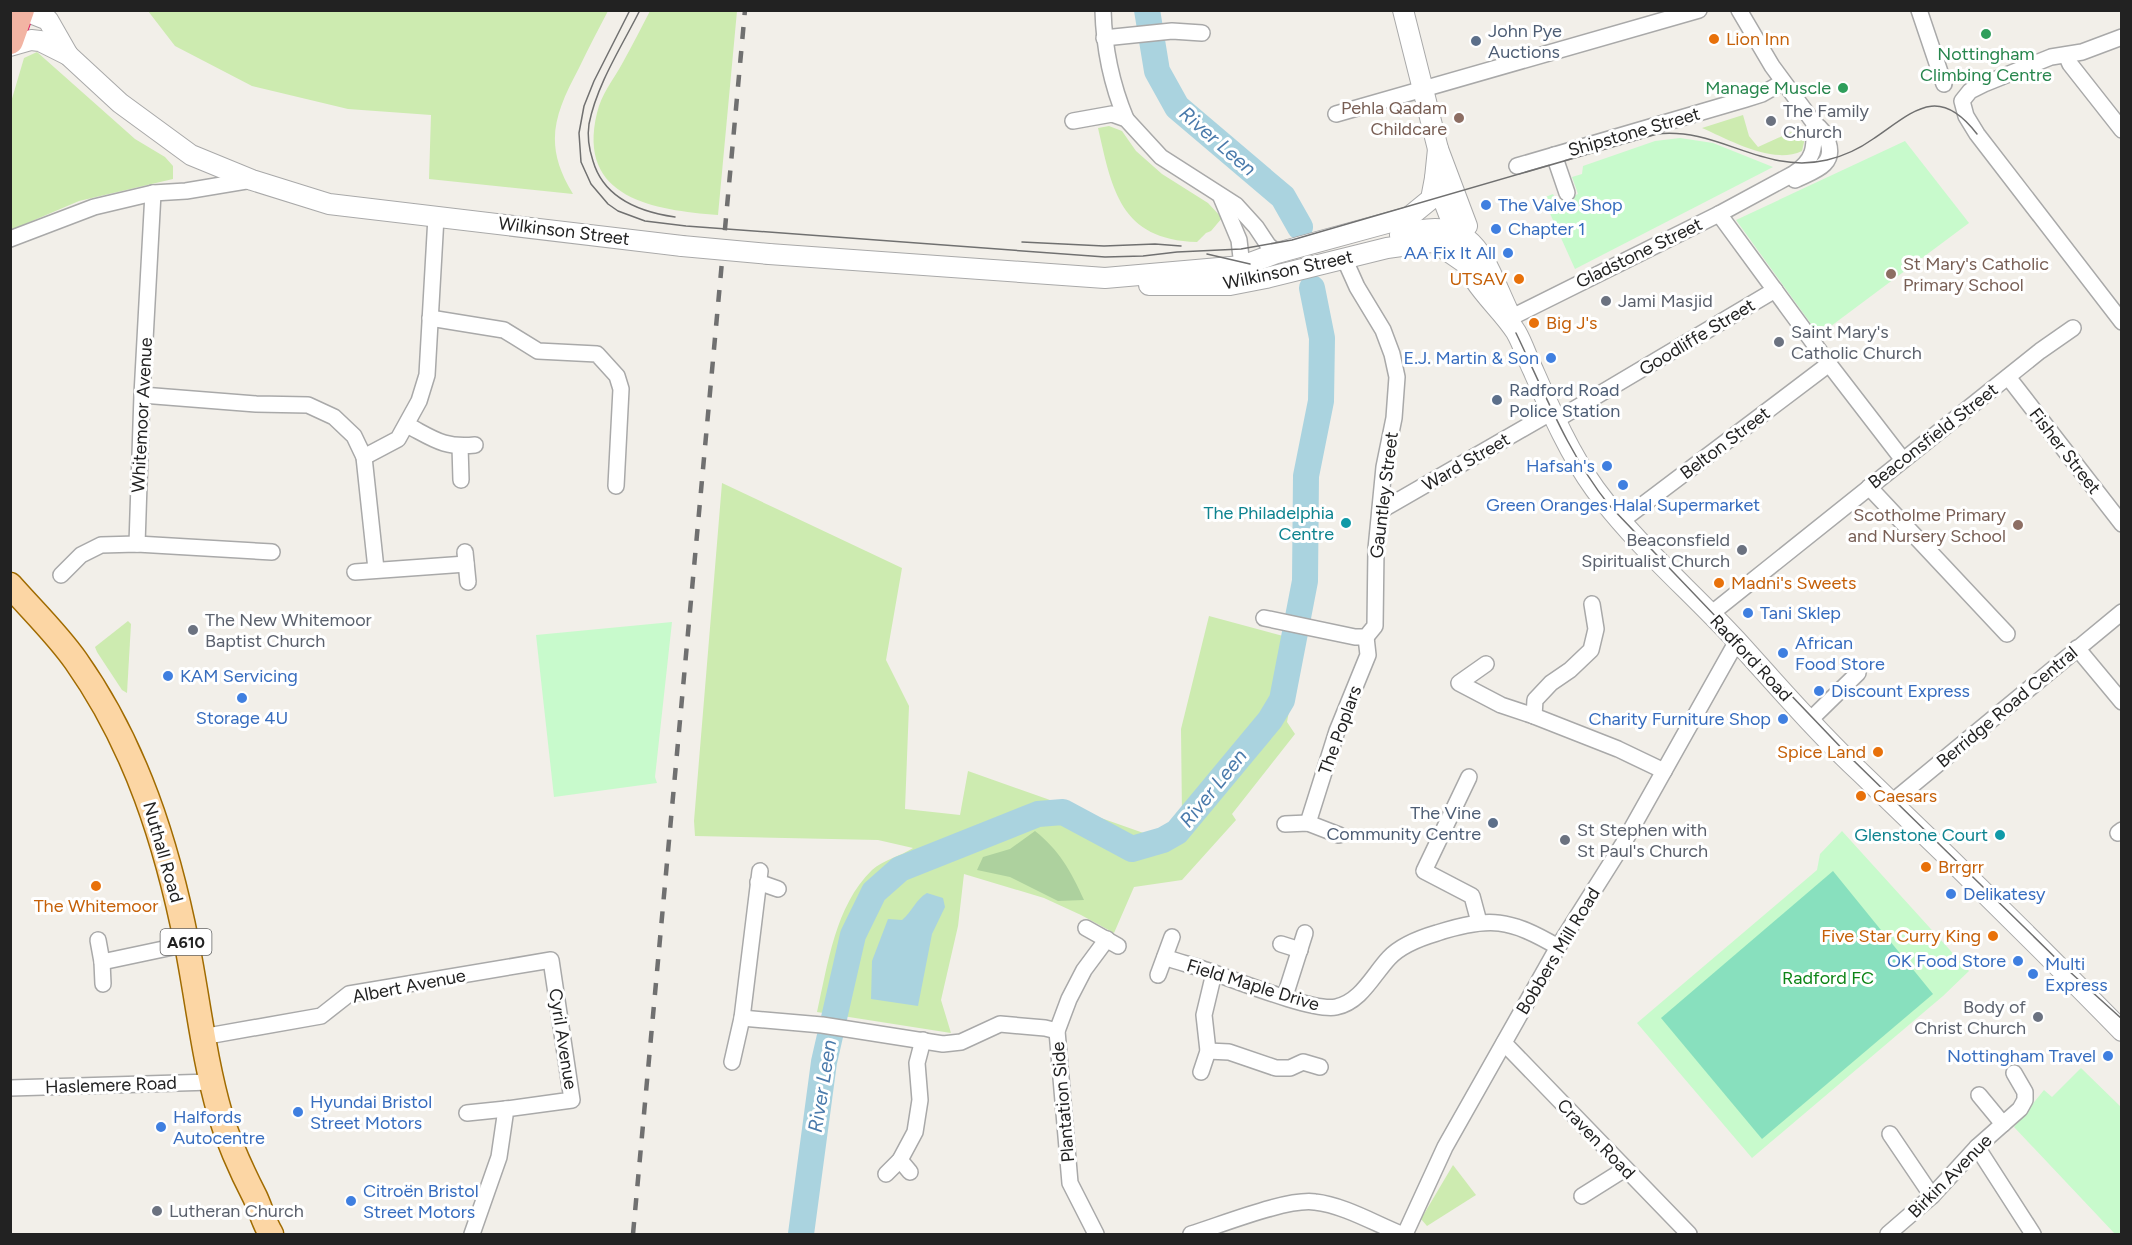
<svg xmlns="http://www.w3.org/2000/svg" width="2132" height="1245" font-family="Figtree,sans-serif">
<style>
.grass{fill:#cdebb0}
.forest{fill:#add19e}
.park{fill:#c8facc}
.pitch{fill:#88e0be}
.water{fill:#aad3df}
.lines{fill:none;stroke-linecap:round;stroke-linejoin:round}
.river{stroke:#aad3df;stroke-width:26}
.minor-casing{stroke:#a9a9a9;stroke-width:18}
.tertiary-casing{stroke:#a9a9a9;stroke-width:22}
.primary-casing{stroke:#a06b00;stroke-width:27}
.trunk-casing{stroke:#dc2a67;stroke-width:28}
.minor{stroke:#fff;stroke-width:15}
.tertiary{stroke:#fff;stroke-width:20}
.primary{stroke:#fcd6a4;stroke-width:24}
.trunk{stroke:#f2b4a3;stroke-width:26}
.tram{stroke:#707070;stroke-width:1.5}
.rail{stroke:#707070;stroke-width:4.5;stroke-dasharray:12 12;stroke-linecap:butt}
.tertiary-bridge-casing{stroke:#a9a9a9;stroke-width:22;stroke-linecap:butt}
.tertiary-bridge{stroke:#fff;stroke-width:20}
.leisure-dot{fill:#2e9e5b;stroke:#fff;stroke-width:2}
.food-dot{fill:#e8710a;stroke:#fff;stroke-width:2}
.service-dot{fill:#5c6f8a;stroke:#fff;stroke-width:2}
.education-dot{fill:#8d6e63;stroke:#fff;stroke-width:2}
.worship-dot{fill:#6b7280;stroke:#fff;stroke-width:2}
.shop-dot{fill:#3f7fe0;stroke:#fff;stroke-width:2}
.culture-dot{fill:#0f9aa8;stroke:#fff;stroke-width:2}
.labels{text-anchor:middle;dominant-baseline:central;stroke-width:6;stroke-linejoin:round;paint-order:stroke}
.shield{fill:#fff;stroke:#646464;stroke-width:1.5}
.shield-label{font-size:16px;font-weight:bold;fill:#222}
.service-label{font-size:18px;fill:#4e5e75;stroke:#fff;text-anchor:start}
.food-label{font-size:18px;fill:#c56008;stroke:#fff;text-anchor:start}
.leisure-label{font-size:18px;fill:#27864d;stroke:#fff}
.education-label{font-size:18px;fill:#785e54;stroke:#fff;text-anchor:end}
.worship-label{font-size:18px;fill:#5b616d;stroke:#fff;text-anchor:start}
.street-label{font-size:18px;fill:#222;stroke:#fff}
.shop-label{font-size:18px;fill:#366cbe;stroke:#fff;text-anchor:start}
.culture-label{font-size:18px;fill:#0d838f;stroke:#fff;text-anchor:end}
.park-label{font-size:18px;fill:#0c8416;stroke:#fff}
.water-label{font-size:20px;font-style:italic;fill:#4a7aab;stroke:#fff}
</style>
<rect width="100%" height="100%" fill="#f2efe9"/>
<g class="grass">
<path d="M148 11H608C598 30 588 49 579 68 554 115 543 145 573 194L429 179 431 115 348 109 252 86 175 46Z"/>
<path d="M650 11H737L718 215C655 210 576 199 597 113 601 95 613 80 622 64 632 46 641 28 650 11Z"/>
<path d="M37 52 135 139 165 157 173 166V179L79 201 11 230V102L24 58Z"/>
<path d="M1743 115 1749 136 1758 147 1802 127 1805 138 1802 151C1772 165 1730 140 1702 128Z"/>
<path d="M1109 126 1122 131 1136 151 1162 174 1208 203 1222 218 1211 231 1206 233 1197 242C1120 240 1112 189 1098 128Z"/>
<path d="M722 483 902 568 886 660 909 706 905 809 960 815 968 771 1152 836 1182 816 1181 729 1209 616 1302 641 1287 722 1295 734 1232 814 1236 820 1182 880 1134 887 1114 933 1081 915 1044 898 964 874 958 926 941 1000 951 1033 817 1012C828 964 835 906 872 870 883 860 901 856 913 848L878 840 695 836 694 821Z"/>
<path d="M128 621 131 624 127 693 122 690 97 652 95 647Z"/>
<path d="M1453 1165 1476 1195 1427 1226 1421 1219Z"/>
</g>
<path class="forest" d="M1035 831C1059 850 1071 871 1084 900L1058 901 1010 877 977 870 983 857 1010 849Z"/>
<g class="park">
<path d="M1680 138 1713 143 1773 167 1575 269 1543 198 1553 194 1557 202 1578 194 1572 177 1582 174 1583 166 1655 141Z"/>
<path d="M1905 141 1969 223 1819 335 1736 220Z"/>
<path d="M672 622 655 777 657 783 554 797 536 635Z"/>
<path d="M1842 831 1969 971 1943 996 1752 1158 1637 1023 1817 870 1820 854Z"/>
<path d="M2081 1068 2121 1107V1234H2115L2014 1127 2044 1090 2052 1097Z"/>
</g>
<path class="pitch" d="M1833 871 1933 994 1762 1139 1661 1018Z"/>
<path class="water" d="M927 893 943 898 945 907 932 934 918 1006 871 999 872 961 888 919 902 920C912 912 916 899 927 893Z"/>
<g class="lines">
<g class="river">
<path d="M1147 10 1157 71 1177 107 1283 197 1300 227"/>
<path d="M801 1234 824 1062 853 935 874 892 900 869 1038 814 1063 812 1132 849 1163 840 1177 832 1270 720 1282 700 1305 581 1306 476 1321 401 1322 338 1312 288"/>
</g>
<defs>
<g id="minor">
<path d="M1103 10C1104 49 1111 83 1126 119"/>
<path d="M1739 10 1772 66 1814 123C1822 129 1825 133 1828 142 1836 166 1813 171 1795 180"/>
<path d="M1919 10 1944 84"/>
<path d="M2122 37 2082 52 2051 57 1984 84 1970 91 1962 101 1966 116 1977 134 2122 322"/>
<path d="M1104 38 1172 31 1202 33"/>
<path d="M2066 55 2070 64 2122 130"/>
<path d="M1336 114 1699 10"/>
<path d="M1073 121 1112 114 1126 119 1161 157 1236 205 1256 227 1268 245 1277 253"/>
<path d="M1554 155 1567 193"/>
<path d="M1517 166 1746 99 1762 94 1783 82"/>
<path d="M1221 197 1239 240 1242 266 1247 273"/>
<path d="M1719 214 1829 364 1903 460"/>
<path d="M10 239 94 207 153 193 186 191 252 180"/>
<path d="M430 318 504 330 538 351 597 354 617 376 621 389 616 486"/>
<path d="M1506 320 1719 214 1793 174C1815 160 1815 147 1814 123"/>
<path d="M2008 377 2122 524"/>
<path d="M142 395 256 404 308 405 334 417 354 436 364 457 376 569"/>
<path d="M1556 420 1775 290"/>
<path d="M407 425C434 439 443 448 475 445"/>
<path d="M460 446 461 480"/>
<path d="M364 457 398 439 419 401 427 375 436 217"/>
<path d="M1869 487 2007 634"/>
<path d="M1380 511 1552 412"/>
<path d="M1620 522 1829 364"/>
<path d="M137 544 142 395 153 193"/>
<path d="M465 552 468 582"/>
<path d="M355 572 466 564"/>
<path d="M61 575 81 555 101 545 137 544 272 552"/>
<path d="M1592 604 1596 629 1591 650 1570 670 1551 683 1535 700 1534 716 1618 749 1664 771"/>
<path d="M1712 615V613L2040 351 2073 328"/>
<path d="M1264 618 1355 637H1366L1375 626 1376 549 1384 467 1394 418 1397 377 1392 354 1383 330 1357 287 1344 258"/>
<path d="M2077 648 2122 702"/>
<path d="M1486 664 1459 683 1501 705 1534 716"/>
<path d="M1810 720 1858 673"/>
<path d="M1469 777 1424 871 1472 896 1479 922"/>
<path d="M1892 802 2122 612"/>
<path d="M1308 823 1337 731 1368 655 1366 637"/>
<path d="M1285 824 1308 823 1339 835"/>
<path d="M2118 833 2122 830"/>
<path d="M758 882 778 889"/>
<path d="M1086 928 1118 946"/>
<path d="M98 940 102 962 187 944"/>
<path d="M1281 944 1300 950"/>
<path d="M1165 957C1177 962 1188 964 1200 968 1228 977 1312 1012 1336 1007 1361 1002 1373 975 1389 958 1401 945 1420 938 1437 933 1490 916 1510 919 1558 947"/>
<path d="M102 962 103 984"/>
<path d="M1158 975 1172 937"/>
<path d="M1285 996 1305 933"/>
<path d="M742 1018 822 1025 943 1044 961 1042 1000 1024 1045 1028 1057 1031"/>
<path d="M202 1037 321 1016 349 994 551 960 572 1100 506 1109 499 1157 472 1234"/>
<path d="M1504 1043 1689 1234"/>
<path d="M1208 1051 1229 1052 1276 1068H1290L1303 1062 1320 1067"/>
<path d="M732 1062 742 1018 760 871"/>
<path d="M1201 1072 1208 1051 1204 1015 1214 973"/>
<path d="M10 1088 212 1082"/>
<path d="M1979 1095 2003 1124"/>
<path d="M467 1113 506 1109"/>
<path d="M1890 1134 1932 1196"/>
<path d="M1977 1147 2033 1234"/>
<path d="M900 1160 910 1172"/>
<path d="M886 1174 900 1160 915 1132 920 1100 917 1063 923 1040"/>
<path d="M1582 1196 1625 1169"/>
<path d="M1096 1234 1070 1183 1057 1031 1069 999 1084 970 1107 939"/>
<path d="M1191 1234C1221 1225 1287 1198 1315 1202 1343 1205 1374 1223 1401 1234"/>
<path d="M1405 1234 1445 1147 1558 947 1623 844 1737 641"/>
<path d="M1888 1234 1932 1196 1977 1147 2020 1109 2025 1100V1092L2014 1073"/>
</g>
<g id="tertiary">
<path d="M23 10 48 20 68 55"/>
<path d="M1403 10 1438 149 1467 226"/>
<path d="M10 46 31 40 40 41 68 55 120 103 191 155 252 180 329 204 682 246"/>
<path d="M1438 149 1435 178 1463 251C1469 285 1499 305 1516 332 1523 344 1527 358 1533 370 1551 411 1569 453 1595 489 1636 545 1689 589 1736 640 1777 685 1816 731 1860 772 1949 857 2036 943 2122 1031"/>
<path d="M1400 235C1474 213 1482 255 1508 311"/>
<path d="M769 254 1105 278 1242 266 1277 253 1409 217 1431 199 1435 178"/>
<path d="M1149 285H1230L1266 278 1387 248 1431 242 1436 243 1465 263"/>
</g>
<path id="primary" d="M10 585C32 610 57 634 76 661 136 746 167 844 187 945 198 1001 204 1059 220 1114 229 1143 241 1170 255 1197 261 1210 264 1223 271 1234"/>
<path id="trunk" d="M10 41 21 10"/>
</defs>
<use href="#minor" class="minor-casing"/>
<use href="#tertiary" class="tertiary-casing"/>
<use href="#primary" class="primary-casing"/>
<use href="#trunk" class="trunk-casing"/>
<use href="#minor" class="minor"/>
<use href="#tertiary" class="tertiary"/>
<use href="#primary" class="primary"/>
<use href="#trunk" class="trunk"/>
<g class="tram">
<path d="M630 10 594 81 584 106 579 133 581 162 591 184 608 204 618 211 645 221 686 226 1105 257 1143 256 1177 252 1241 249 1292 240 1657 134C1719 127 1763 175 1827 160 1844 156 1859 149 1873 139 1913 112 1938 83 1977 134"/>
<path d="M640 10C622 46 597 84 589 124 587 137 589 149 593 161 604 199 640 212 675 217"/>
<path d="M1022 242 1104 246 1155 244 1181 246"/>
<path d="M1207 254 1250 264"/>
<path d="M1516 333C1544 391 1568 454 1609 505L1852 759 2070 972 2122 1019"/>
</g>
<path class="rail" d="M633 1234 745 10"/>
<defs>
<path id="tertiary-bridge" d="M682 246 769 254"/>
</defs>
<use href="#tertiary-bridge" class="tertiary-bridge-casing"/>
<use href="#tertiary-bridge" class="tertiary-bridge"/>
</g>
<g class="leisure-dot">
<circle cx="1986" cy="34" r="6"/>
<circle cx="1843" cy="88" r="6"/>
</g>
<g class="food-dot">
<circle cx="1714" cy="39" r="6"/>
<circle cx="1519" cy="279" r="6"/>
<circle cx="1534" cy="323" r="6"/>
<circle cx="1719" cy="583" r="6"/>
<circle cx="1878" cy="752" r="6"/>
<circle cx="1861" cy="796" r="6"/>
<circle cx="1926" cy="867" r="6"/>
<circle cx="96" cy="886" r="6"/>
<circle cx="1993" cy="936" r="6"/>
</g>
<g class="service-dot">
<circle cx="1476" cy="41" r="6"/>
<circle cx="1497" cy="400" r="6"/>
<circle cx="1493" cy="823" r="6"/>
</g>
<g class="education-dot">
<circle cx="1459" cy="118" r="6"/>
<circle cx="1891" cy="274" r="6"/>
<circle cx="2018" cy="525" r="6"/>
</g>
<g class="worship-dot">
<circle cx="1771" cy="121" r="6"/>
<circle cx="1606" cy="301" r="6"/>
<circle cx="1779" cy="342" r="6"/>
<circle cx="1742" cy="550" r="6"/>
<circle cx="193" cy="630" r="6"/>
<circle cx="1565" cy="840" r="6"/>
<circle cx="2038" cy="1017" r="6"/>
<circle cx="157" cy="1211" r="6"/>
</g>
<g class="shop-dot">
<circle cx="1486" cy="205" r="6"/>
<circle cx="1496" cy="229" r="6"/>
<circle cx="1508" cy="253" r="6"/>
<circle cx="1551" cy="358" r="6"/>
<circle cx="1607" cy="466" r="6"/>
<circle cx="1623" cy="485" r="6"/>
<circle cx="1748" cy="613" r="6"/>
<circle cx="1783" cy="653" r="6"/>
<circle cx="168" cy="676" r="6"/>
<circle cx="1819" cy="691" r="6"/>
<circle cx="242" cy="698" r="6"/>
<circle cx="1783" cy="719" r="6"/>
<circle cx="1951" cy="894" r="6"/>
<circle cx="2018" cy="961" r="6"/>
<circle cx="2033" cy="974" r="6"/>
<circle cx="2108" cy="1056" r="6"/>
<circle cx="298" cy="1112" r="6"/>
<circle cx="161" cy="1127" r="6"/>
<circle cx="351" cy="1201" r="6"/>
</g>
<g class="culture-dot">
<circle cx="1346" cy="523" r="6"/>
<circle cx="2000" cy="835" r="6"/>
</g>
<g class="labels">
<rect class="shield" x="160.5" y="929" width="51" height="26" rx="4.5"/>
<g class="shield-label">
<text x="186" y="942">A610</text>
</g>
<g class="service-label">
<text x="1488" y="31">John Pye<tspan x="1488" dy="21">Auctions</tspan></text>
<text x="1509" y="390">Radford Road<tspan x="1509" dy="21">Police Station</tspan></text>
<text x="1481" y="813" text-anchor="end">The Vine<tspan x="1481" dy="21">Community Centre</tspan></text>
</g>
<g class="food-label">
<text x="1726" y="39">Lion Inn</text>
<text x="1507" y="279" text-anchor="end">UTSAV</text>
<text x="1546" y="323">Big J's</text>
<text x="1731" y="583">Madni's Sweets</text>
<text x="1866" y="752" text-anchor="end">Spice Land</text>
<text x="1873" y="796">Caesars</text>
<text x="1938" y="867">Brrgrr</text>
<text x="96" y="906" text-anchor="middle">The Whitemoor</text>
<text x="1981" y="936" text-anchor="end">Five Star Curry King</text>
</g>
<g class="leisure-label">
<text x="1986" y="54">Nottingham<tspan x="1986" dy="21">Climbing Centre</tspan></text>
<text x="1831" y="88" text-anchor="end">Manage Muscle</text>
</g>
<g class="education-label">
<text x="1447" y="108">Pehla Qadam<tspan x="1447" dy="21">Childcare</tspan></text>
<text x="1903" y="264" text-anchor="start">St Mary's Catholic<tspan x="1903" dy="21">Primary School</tspan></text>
<text x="2006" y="515">Scotholme Primary<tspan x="2006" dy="21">and Nursery School</tspan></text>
</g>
<g class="worship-label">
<text x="1783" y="111">The Family<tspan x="1783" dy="21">Church</tspan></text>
<text x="1618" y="301">Jami Masjid</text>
<text x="1791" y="332">Saint Mary's<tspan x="1791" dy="21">Catholic Church</tspan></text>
<text x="1730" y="540" text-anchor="end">Beaconsfield<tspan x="1730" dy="21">Spiritualist Church</tspan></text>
<text x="205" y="620">The New Whitemoor<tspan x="205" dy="21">Baptist Church</tspan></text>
<text x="1577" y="830">St Stephen with<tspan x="1577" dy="21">St Paul's Church</tspan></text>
<text x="2026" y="1007" text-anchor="end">Body of<tspan x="2026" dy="21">Christ Church</tspan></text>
<text x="169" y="1211">Lutheran Church</text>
</g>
<g class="street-label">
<text transform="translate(1634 132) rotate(-16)">Shipstone Street</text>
<text transform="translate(564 231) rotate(7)">Wilkinson Street</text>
<text transform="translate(1639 253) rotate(-26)">Gladstone Street</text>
<text transform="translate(1288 270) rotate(-12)">Wilkinson Street</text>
<text transform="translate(1697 337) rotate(-31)">Goodliffe Street</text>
<text transform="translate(142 415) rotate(-87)">Whitemoor Avenue</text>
<text transform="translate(1933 436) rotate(-38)">Beaconsfield Street</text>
<text transform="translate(1725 443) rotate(-37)">Belton Street</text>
<text transform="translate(2065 451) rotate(52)">Fisher Street</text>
<text transform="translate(1466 462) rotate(-30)">Ward Street</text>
<text transform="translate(1384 495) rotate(-83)">Gauntley Street</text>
<text transform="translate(1751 658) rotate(47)">Radford Road</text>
<text transform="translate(2007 707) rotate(-40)">Berridge Road Central</text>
<text transform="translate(1340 730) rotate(-70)">The Poplars</text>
<text transform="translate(163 852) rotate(74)">Nuthall Road</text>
<text transform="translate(1558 951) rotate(-59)">Bobbers Mill Road</text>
<text transform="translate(1253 985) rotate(17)">Field Maple Drive</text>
<text transform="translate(409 986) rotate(-11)">Albert Avenue</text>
<text transform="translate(563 1039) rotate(81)">Cyril Avenue</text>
<text transform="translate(111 1085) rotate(-2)">Haslemere Road</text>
<text transform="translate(1063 1102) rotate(-95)">Plantation Side</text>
<text transform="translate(1596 1139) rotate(46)">Craven Road</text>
<text transform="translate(1950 1176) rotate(-45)">Birkin Avenue</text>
</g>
<g class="shop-label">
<text x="1498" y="205">The Valve Shop</text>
<text x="1508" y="229">Chapter 1</text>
<text x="1496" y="253" text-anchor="end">AA Fix It All</text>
<text x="1539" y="358" text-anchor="end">E.J. Martin &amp; Son</text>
<text x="1595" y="466" text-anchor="end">Hafsah's</text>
<text x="1623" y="505" text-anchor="middle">Green Oranges Halal Supermarket</text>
<text x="1760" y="613">Tani Sklep</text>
<text x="1795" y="643">African<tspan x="1795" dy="21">Food Store</tspan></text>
<text x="180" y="676">KAM Servicing</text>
<text x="1831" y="691">Discount Express</text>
<text x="242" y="718" text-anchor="middle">Storage 4U</text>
<text x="1771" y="719" text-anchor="end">Charity Furniture Shop</text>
<text x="1963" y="894">Delikatesy</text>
<text x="2006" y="961" text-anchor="end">OK Food Store</text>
<text x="2045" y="964">Multi<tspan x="2045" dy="21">Express</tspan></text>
<text x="2096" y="1056" text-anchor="end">Nottingham Travel</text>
<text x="310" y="1102">Hyundai Bristol<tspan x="310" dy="21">Street Motors</tspan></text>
<text x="173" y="1117">Halfords<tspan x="173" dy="21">Autocentre</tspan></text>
<text x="363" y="1191">Citroën Bristol<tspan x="363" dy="21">Street Motors</tspan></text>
</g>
<g class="culture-label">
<text x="1334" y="513">The Philadelphia<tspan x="1334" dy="21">Centre</tspan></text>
<text x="1988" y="835">Glenstone Court</text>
</g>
<g class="park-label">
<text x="1828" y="978">Radford FC</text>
</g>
<g class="water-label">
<text transform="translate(1218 141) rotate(41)">River Leen</text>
<text transform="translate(1213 788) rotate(-51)">River Leen</text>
<text transform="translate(822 1086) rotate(-81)">River Leen</text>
</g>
</g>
<rect width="2132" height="1245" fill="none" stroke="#222222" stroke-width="24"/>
</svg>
